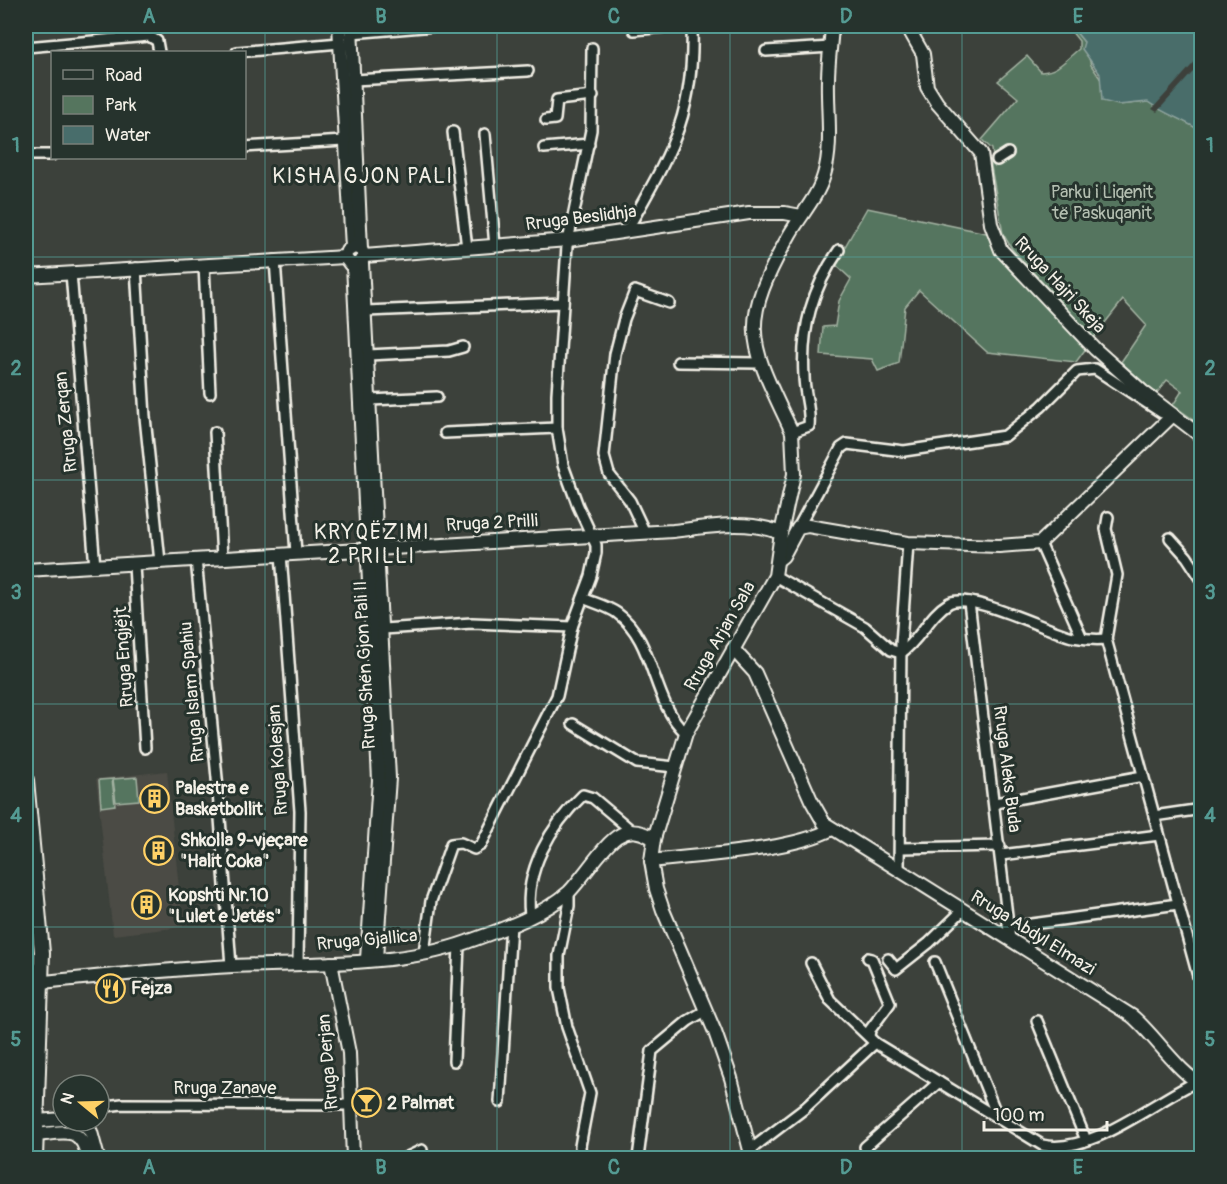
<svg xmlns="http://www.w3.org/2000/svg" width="1227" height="1184" font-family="Pangolin,sans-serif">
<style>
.built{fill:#4b4b45}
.green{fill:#55755e;stroke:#a4b3a3;stroke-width:1.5}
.water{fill:#486d6b;stroke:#8da29d;stroke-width:1.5}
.pier{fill:#3c413b}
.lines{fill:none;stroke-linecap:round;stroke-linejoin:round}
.minor-casing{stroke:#f4f1e8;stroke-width:14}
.tertiary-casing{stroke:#f4f1e8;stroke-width:16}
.secondary-casing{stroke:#f4f1e8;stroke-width:18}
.minor{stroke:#26332d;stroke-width:9}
.tertiary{stroke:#26332d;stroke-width:12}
.secondary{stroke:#26332d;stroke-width:14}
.grid{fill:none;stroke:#549b93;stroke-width:1.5;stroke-opacity:0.55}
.labels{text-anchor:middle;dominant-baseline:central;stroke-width:6;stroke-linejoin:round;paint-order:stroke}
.park-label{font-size:18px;fill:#b4bfb1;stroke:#26332d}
.street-label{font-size:18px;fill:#f4f1e8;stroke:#26332d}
.poi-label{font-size:18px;font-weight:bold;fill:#f4f1e8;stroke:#26332d;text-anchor:start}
.quarter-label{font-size:21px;letter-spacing:1.5px;fill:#f4f1e8;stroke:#26332d}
.neatline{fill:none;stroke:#549b93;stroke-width:2}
.grid-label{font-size:20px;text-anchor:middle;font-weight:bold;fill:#549b93}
</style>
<rect width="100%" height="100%" fill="#3c413b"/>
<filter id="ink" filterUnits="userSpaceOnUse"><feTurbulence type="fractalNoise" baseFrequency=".0167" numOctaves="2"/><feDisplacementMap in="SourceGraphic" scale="12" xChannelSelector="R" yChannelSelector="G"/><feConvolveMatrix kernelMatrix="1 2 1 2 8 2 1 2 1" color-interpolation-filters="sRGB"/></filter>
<g filter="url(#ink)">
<path class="built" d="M167 771 183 927 113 935 96 779Z"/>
<g class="green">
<path d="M1067 26H1071L1084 42 1091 65 1118 105 1148 102C1165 114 1184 120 1201 131V425L1173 405 1182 391 1167 380 1156 394 1121 362 1146 325 1123 300 1093 338 1012 249 1003 234 990 161 994 166 992 149 982 140 1018 98 998 81 1027 56 1041 72C1059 71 1066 59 1079 49V41Z"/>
<path d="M867 208 991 234 1087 347 1076 362 987 352 919 290 905 307 899 363 878 371 872 359 821 355 823 327 835 326 839 301 851 279 835 264Z"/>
<path d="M137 777 139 800 116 802 113 779Z"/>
<path d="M112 779 115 805 101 807 99 780Z"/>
</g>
<path class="water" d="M1071 26H1201V131C1184 120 1165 114 1148 102L1118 105 1102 101 1100 74 1082 49 1084 42Z"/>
<path class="pier" d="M1201 55V63L1157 112 1152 109Z"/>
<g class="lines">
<defs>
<g id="minor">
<path d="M745 26H775"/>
<path d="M634 30 675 26"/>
<path d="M351 33 435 26"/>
<path d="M26 47 149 36 157 41 159 52"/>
<path d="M766 51 831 47"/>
<path d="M237 52 340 43"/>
<path d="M353 80 528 71"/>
<path d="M546 120 555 119 557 100 593 96"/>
<path d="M453 132 467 248"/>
<path d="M485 134 495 246"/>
<path d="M244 147 344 141"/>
<path d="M544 148 589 144"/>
<path d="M26 155H52"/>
<path d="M997 160 1008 153"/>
<path d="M626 232C669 155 695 118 692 26"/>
<path d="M275 260 296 553"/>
<path d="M204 265 210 393"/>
<path d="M136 268 145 417 160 562"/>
<path d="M71 273 95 567"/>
<path d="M366 311 563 303"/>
<path d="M368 355 449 351 463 347"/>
<path d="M678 362 760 363"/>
<path d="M370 400 437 397"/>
<path d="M215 432 222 558"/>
<path d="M792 432 809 426C811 410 804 393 804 376 801 329 812 289 839 250"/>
<path d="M445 433 557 428"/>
<path d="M1108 517 1106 529 1117 575 1106 639 1202 991"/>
<path d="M798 528 841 448 847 444 904 451 1005 436 1041 407 1077 371 1095 369 1162 413"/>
<path d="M645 533 630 501 609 474 604 456 615 354 624 319 635 291 669 303"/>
<path d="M1170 538 1187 557 1202 580"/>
<path d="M1040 543 1082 638"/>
<path d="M281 554 300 811 298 964"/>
<path d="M196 559 217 778 231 966"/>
<path d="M134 565 145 748"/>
<path d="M775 576 865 627 891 650 901 653C920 640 929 615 949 603 969 591 1049 632 1073 637 1084 639 1095 640 1106 639"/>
<path d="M583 598C594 603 607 606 617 613 656 641 651 702 686 733"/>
<path d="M969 602 1010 940"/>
<path d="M383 629 472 623 572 627"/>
<path d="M573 724 637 763 675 767"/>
<path d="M995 803 1143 776"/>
<path d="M1154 816 1202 809"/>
<path d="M901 848 1000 846"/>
<path d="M1001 855 1159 835"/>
<path d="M899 871 901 644 908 543"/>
<path d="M569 892V906L559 956V988L567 1027 590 1093 580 1146 581 1158"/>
<path d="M530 915C524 871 551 825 583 795L593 798 632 831"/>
<path d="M1009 927 1178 904"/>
<path d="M424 953 431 901 451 844 461 843 474 849 481 845 557 696 572 627 591 576 596 553V545L578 506 563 465 557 428V394L567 246 591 130 592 48"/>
<path d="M868 958 872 959 890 1003 870 1030 869 1036"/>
<path d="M888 959 896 969 929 943 963 910"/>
<path d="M935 962 998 1118"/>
<path d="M811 963 830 1000 875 1043 1042 1145C1090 1156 1153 1102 1196 1082"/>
<path d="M26 1007 42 1008"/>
<path d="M1037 1021 1086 1140"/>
<path d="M454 1061 459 945"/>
<path d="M500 1102 511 924"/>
<path d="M99 1107 122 1104 351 1105"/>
<path d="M865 1147 939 1082"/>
<path d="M750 1150 804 1109 875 1043"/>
<path d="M405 1158 422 1150"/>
<path d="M638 1158 652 1051 688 1021 705 1011"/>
</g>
<g id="tertiary">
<path d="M339 26 352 247"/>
<path d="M351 26 361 249 364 256 360 264H350L345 257 347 251 354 247 361 249"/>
<path d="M907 26 923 54 927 87 937 103 981 153 991 224 1001 250 1095 349 1142 391 1202 437"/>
<path d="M364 256 568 240 749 213H785L801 216"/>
<path d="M362 263 389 778 376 958"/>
<path d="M353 265 379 780 367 959"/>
<path d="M26 276 345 257"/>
<path d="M778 560 783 556 798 528 808 526 908 543 999 546 1040 543 1173 415"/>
<path d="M26 570 673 531C710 527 745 519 781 533"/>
<path d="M733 649 755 673 811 800 824 823 1132 1016C1153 1033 1181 1076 1202 1084"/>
<path d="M651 861C700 855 791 851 832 829"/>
<path d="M331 963 349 1053 353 1158"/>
<path d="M42 982C106 976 169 969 233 966 306 963 398 967 467 942 500 930 542 916 569 892 583 878 605 842 620 835 632 828 643 832 654 839"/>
<path d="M37 1121 63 1119"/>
<path d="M80 1121 91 1132 98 1158"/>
<path d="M37 1135C65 1132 81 1125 88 1158"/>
<path d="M752 1158 731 1078 715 1032 663 910 656 889 651 861 654 839 686 733 775 576 781 533 794 474 792 432C749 341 737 327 790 234 801 215 818 196 824 175 833 145 827 111 828 80 828 62 831 44 832 26"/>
</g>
<path id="secondary" d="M26 780 42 953 35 1158"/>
</defs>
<use href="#minor" class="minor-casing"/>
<use href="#tertiary" class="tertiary-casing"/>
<use href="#secondary" class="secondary-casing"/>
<use href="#minor" class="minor"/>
<use href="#tertiary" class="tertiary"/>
<use href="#secondary" class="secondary"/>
</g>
</g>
<path class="grid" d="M265 26V1158M497 26V1158M730 26V1158M962 26V1158M26 257H1202M26 480H1202M26 704H1202M26 927H1202"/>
<defs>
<symbol id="building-ring" viewBox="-11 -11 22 22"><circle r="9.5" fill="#26332d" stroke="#ffd166" stroke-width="1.5"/><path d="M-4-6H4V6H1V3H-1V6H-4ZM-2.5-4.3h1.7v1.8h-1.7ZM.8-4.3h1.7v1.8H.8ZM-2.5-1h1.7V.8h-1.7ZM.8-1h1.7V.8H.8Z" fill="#ffd166"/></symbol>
<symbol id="restaurant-ring" viewBox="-11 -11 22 22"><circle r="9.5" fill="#26332d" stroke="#ffd166" stroke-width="1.5"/><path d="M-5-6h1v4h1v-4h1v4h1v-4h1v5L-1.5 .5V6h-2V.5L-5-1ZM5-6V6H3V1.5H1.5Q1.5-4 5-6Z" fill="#ffd166"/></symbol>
<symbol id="bar-ring" viewBox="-11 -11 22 22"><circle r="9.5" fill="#26332d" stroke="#ffd166" stroke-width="1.5"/><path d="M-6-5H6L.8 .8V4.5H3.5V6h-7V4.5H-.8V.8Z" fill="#ffd166"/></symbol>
</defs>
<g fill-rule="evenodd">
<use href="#building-ring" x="138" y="782" width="33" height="33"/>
<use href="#building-ring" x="142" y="834" width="33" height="33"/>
<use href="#building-ring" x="130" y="888" width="33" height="33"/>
<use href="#restaurant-ring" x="94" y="972" width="33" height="33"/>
<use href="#bar-ring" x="350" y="1086" width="33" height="33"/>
</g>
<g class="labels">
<g class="park-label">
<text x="1102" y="192">Parku i Liqenit<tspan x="1102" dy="21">të Paskuqanit</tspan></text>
</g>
<g class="street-label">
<text transform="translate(581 218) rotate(-7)">Rruga Beslidhja</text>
<text transform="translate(1060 285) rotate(47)">Rruga Hajri Skeja</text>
<text transform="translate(66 422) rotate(-96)">Rruga Zerqan</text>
<text transform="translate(492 523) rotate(-3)">Rruga 2 Prilli</text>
<text transform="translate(720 636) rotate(-60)">Rruga Arjan Sala</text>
<text transform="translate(124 657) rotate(-94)">Rruga Engjëjt</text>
<text transform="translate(365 665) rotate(-93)">Rruga Shën Gjon Pali II</text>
<text transform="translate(192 692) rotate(-95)">Rruga Islam Spahiu</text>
<text transform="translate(278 760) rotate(-94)">Rruga Kolesjan</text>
<text transform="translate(1007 769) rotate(83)">Rruga Aleks Buda</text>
<text transform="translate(1033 933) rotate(32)">Rruga Abdyl Elmazi</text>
<text transform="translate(367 940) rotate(-5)">Rruga Gjallica</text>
<text transform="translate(328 1062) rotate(-95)">Rruga Derjan</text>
<text x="225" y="1088">Rruga Zanave</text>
</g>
<g class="poi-label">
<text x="175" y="788">Palestra e<tspan x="175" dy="21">Basketbollit</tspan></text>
<text x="180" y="840">Shkolla 9-vjeçare<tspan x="180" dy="21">"Halit Coka"</tspan></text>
<text x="168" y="895">Kopshti Nr.10<tspan x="168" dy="21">"Lulet e Jetës"</tspan></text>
<text x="131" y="988">Fejza</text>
<text x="387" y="1103">2 Palmat</text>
</g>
<g class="quarter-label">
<text x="363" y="176">KISHA GJON PALI</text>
<text x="372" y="532">KRYQËZIMI<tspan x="372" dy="24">2 PRILLI</tspan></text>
</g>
</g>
<rect width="1227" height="1184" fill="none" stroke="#26332d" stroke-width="66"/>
<rect x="51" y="51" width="195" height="108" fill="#26332d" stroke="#787f78" stroke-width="1.5"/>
<rect x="63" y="70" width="30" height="9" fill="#26332d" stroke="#787f78" stroke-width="1.5"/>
<text x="105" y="81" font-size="18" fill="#f4f1e8">Road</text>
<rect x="63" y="96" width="30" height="18" fill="#55755e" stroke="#787f78" stroke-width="1.5"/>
<text x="105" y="111" font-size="18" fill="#f4f1e8">Park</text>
<rect x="63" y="126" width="30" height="18" fill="#486d6b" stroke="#787f78" stroke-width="1.5"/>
<text x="105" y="141" font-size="18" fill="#f4f1e8">Water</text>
<g transform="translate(81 1103) rotate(289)"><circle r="28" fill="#26332d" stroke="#787f78" stroke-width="1.5"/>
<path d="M0-4.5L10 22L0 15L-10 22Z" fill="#ffd166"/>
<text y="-9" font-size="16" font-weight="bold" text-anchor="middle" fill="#f4f1e8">N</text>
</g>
<path d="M984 1121v9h123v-9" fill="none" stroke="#f4f1e8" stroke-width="3"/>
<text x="993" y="1121" font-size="18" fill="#f4f1e8" stroke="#26332d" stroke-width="4.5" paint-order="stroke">100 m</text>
<rect x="33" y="33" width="1161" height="1118" class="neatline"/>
<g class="grid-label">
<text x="149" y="23">A</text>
<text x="381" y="23">B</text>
<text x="614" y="23">C</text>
<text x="846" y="23">D</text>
<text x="1078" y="23">E</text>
<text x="16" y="152">1</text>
<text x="1210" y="152">1</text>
<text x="16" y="375">2</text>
<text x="1210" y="375">2</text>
<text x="16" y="599">3</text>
<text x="1210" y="599">3</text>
<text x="16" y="822">4</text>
<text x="1210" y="822">4</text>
<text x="16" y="1046">5</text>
<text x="1210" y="1046">5</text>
<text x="149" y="1174">A</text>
<text x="381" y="1174">B</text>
<text x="614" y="1174">C</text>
<text x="846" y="1174">D</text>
<text x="1078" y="1174">E</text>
</g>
</svg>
